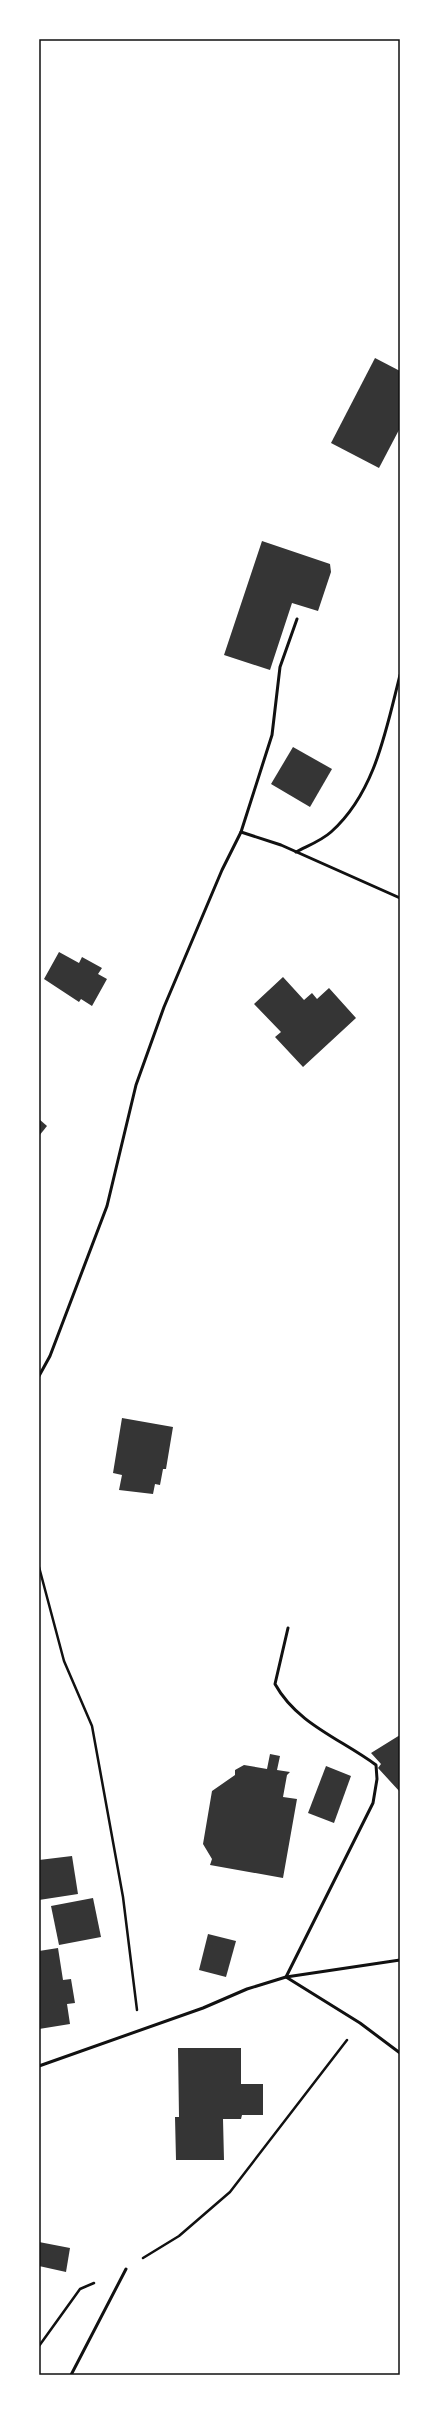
<svg xmlns="http://www.w3.org/2000/svg" width="439" height="2414" font-family="Poppins,sans-serif">
<style>
.building{fill:#353535}
.lines{fill:none;stroke-linecap:round;stroke-linejoin:round}
.path{stroke:#111;stroke-width:2.5}
.service{stroke:#111;stroke-width:3}
.neatline{fill:none;stroke:#111;stroke-width:1.5}
</style>
<rect width="100%" height="100%" fill="#fff"/>
<g class="building">
<path d="M375 358 400 371V428L379 468 331 443Z"/>
<path d="M262 541 330 564 331 572 318 611 292 603 270 670 224 655Z"/>
<path d="M293 747 332 769 310 807 271 784Z"/>
<path d="M59 952 79 963 82 957 102 968 98 974 107 979 92 1006 81 999 79 1002 44 979Z"/>
<path d="M283 977 304 1000 312 993 317 999 329 988 356 1018 303 1067 275 1037 281 1032 254 1004Z"/>
<path d="M39 1119 47 1126 39 1136Z"/>
<path d="M122 1418 173 1427 166 1469H163L160 1485 155 1484 153 1494 119 1490 122 1475 113 1473Z"/>
<path d="M400 1735V1792L378 1768 381 1764 371 1753Z"/>
<path d="M270 1754 280 1756 277 1770 290 1772 287 1775 283 1797 297 1799 283 1878 210 1865 212 1859 203 1844 212 1791 235 1775V1770L244 1765 267 1769Z"/>
<path d="M326 1766 351 1776 334 1823 308 1813Z"/>
<path d="M72 1856 78 1894 39 1900V1860Z"/>
<path d="M93 1898 101 1937 59 1945 51 1906Z"/>
<path d="M208 1934 236 1941 226 1977 199 1970Z"/>
<path d="M58 1948 63 1980 71 1979 75 2003 67 2004 70 2024 39 2029V1951Z"/>
<path d="M178 2048H241V2084H263V2115H242L241 2119H223L224 2160H176L175 2117H179Z"/>
<path d="M39 2242 70 2248 66 2272 39 2266Z"/>
</g>
<g class="lines">
<g class="path">
<path d="M39 1567 64 1661 92 1726 123 1897 137 2010"/>
<path d="M143 2258 179 2236 230 2192 347 2040"/>
<path d="M39 2346 80 2289 94 2283"/>
</g>
<g class="service">
<path d="M241 832 281 845 400 898"/>
<path d="M296 852C307 846 321 841 331 832 375 793 386 730 400 675"/>
<path d="M39 1376 50 1356 107 1206 136 1085 164 1007 222 870 241 832 272 735 280 667 297 619"/>
<path d="M288 1628 275 1684C297 1724 341 1739 376 1765L377 1779 373 1803 286 1977 360 2023 400 2053"/>
<path d="M39 2066 203 2008 247 1989 286 1977 400 1960"/>
<path d="M71 2375 126 2269"/>
</g>
</g>
<rect width="439" height="2414" fill="none" stroke="#ffffff" stroke-width="80"/>
<rect x="40" y="40" width="359" height="2334" class="neatline"/>
</svg>
